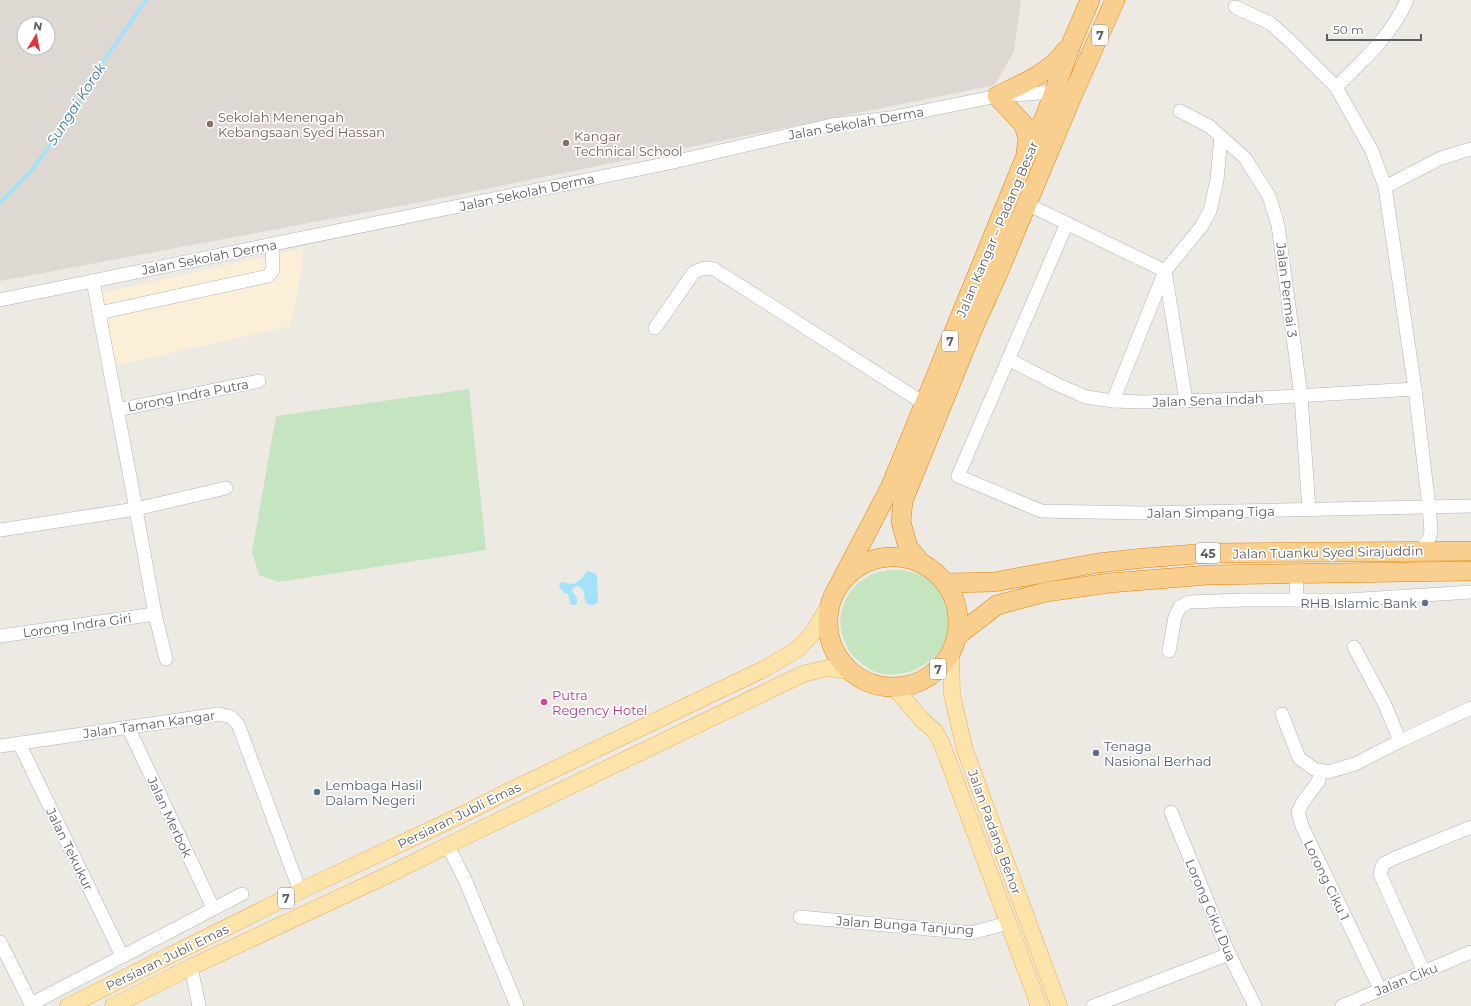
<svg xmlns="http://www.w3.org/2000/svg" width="1471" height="1006" font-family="Montserrat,sans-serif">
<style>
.commercial{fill:#fcefd8}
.education{fill:#ddd8d1;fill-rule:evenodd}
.green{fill:#c5e4c0}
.water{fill:#a4e1fb}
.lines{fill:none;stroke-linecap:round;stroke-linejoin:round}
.stream{stroke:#a4e1fb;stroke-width:3.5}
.minor-casing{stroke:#b0b4b7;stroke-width:14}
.major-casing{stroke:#ebb05e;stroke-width:17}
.highway-casing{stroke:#e5830a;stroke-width:20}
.minor{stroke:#fff;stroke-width:13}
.major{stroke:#fbe3a9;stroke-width:16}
.highway{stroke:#f8cf8e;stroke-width:19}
.education-dot{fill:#8d6e63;stroke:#fff;stroke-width:1.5}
.service-dot{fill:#5c6f8a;stroke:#fff;stroke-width:1.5}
.hotel-dot{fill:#d1479c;stroke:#fff;stroke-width:1.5}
.labels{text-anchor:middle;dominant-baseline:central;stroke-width:3.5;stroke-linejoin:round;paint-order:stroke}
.shield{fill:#fff;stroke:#8c8f92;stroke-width:1}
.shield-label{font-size:12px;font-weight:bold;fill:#5b5f63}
.education-label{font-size:13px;fill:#785e54;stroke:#fff;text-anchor:start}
.street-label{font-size:13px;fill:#5b5f63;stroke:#fff}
.service-label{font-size:13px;fill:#4e5e75;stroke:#fff;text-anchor:start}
.hotel-label{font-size:13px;fill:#b23c85;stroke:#fff;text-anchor:start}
.water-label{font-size:14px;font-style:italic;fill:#3d779b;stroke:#fff}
</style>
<rect width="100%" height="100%" fill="#ede9e3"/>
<path class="commercial" d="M303 248 302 270 290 326 101 369 89 296Z"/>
<path class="education" d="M0 0H1021L1014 51 995 85 426 201 0 281ZM24 24H48V48H24Z"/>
<g class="green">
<path d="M469 389 486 550 278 582 259 575 252 552 276 416Z"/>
<path d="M903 570C914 573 924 575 934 581 940 586 945 594 948 601 963 642 920 683 879 673 868 670 860 662 852 655 849 652 847 648 846 644 833 619 844 591 867 577 878 570 891 570 903 570Z"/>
</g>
<path class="water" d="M587 571 595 573 597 577 598 602C594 606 591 606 586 603 583 595 587 589 577 586L573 588 572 591 577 598V603L576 605H572L570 603 568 594 564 593 559 586 561 582C565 582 568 584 571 584 578 584 584 576 587 571Z"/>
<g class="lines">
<path class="stream" d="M0 203 32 170 74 111 96 72 146 0"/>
<defs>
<g id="minor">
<path d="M1235 7 1270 23 1289 40 1336 87 1372 151 1385 187 1415 389 1429 507 1431 531 1429 539 1419 551"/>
<path d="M1336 87C1363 61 1392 35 1407 0"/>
<path d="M1180 111 1209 126 1245 158 1269 196 1278 225 1301 396 1309 510"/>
<path d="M1385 187 1441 158 1471 149"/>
<path d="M1027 204 1165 271"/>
<path d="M1067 223 958 476 1041 511 1142 513 1471 506"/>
<path d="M1165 271 1186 401"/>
<path d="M93 281 136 509 155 614 166 659"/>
<path d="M0 300 669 163 832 125 890 118 997 96 1054 92"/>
<path d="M99 313 268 276 273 270 272 245"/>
<path d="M655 328 694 272 704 268 714 269 925 404"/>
<path d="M1008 359 1056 384 1086 397 1113 401 1143 402 1244 399 1415 389"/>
<path d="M1113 401 1165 271 1201 227 1210 211 1217 180 1221 137"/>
<path d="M117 410 259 381"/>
<path d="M0 530 136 509 226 488"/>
<path d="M1296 574 1297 600"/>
<path d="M0 636 155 614"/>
<path d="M1354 647 1385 705 1400 741"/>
<path d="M1169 651 1175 617 1180 607 1189 602 1244 600H1347L1471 592"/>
<path d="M1282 714 1299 758 1314 769 1328 772 1355 764 1400 741 1471 708"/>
<path d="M128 727 213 908"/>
<path d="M19 743 122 956"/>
<path d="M0 746 219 714 231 717 238 724 300 891"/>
<path d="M1321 771 1318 782 1303 802 1298 812 1302 826 1380 989"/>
<path d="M1171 812 1229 954 1255 1006"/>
<path d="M448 846 466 882 517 1006"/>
<path d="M800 917 971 933 1008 923"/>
<path d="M0 942 32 1006"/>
<path d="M191 967 199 1006"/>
<path d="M1424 972 1380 874 1383 864 1395 858 1471 827"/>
<path d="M31 1004 242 894"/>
<path d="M1093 1006 1229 954"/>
<path d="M1342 1006 1471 952"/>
</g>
<g id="major">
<path d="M951 653 952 695 965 750 1059 1006"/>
<path d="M894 687 922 720 935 731 942 744 1039 1006"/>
<path d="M68 1006 300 891 466 813 505 793 766 668 798 649 812 634 831 603"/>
<path d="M113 1006 191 967 392 873 475 832 803 674 828 668 850 671"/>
</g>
<g id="highway">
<path d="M1026 152 1028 140 1024 125 997 96C1022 84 1050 73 1066 50"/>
<circle cx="893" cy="622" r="65"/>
<path d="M922 564 908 547 901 522 903 501 974 326 998 273 1073 94 1115 0"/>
<path d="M946 583 994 582 1098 563 1144 558 1210 553 1471 551"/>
<path d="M838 587 890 488 1025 158 1045 117 1072 42 1090 0"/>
<path d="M958 635 997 605 1046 592 1109 583 1208 575 1471 571"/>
</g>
</defs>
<use href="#minor" class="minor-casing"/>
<use href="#major" class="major-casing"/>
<use href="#highway" class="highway-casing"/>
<use href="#minor" class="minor"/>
<use href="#major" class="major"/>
<use href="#highway" class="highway"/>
</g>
<g class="education-dot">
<circle cx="210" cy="124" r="4"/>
<circle cx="566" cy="143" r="4"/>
</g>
<g class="service-dot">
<circle cx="1425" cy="603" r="4"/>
<circle cx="1096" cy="753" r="4"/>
<circle cx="317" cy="792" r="4"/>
</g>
<circle class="hotel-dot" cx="544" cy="702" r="4"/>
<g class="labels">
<g class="shield">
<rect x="1092" y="25" width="16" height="20" rx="3"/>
<rect x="942" y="331" width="16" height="20" rx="3"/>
<rect x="1196" y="543" width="24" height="20" rx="3"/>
<rect x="930" y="659" width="16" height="20" rx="3"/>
<rect x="278" y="888" width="16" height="20" rx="3"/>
</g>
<g class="shield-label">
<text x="1100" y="35">7</text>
<text x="950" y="341">7</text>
<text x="1208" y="553">45</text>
<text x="938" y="669">7</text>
<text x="286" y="898">7</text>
</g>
<g class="education-label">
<text x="218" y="117">Sekolah Menengah<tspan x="218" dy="15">Kebangsaan Syed Hassan</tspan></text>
<text x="574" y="136">Kangar<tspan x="574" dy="15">Technical School</tspan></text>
</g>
<g class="street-label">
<text transform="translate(856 123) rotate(-10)">Jalan Sekolah Derma</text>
<text transform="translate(527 192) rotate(-12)">Jalan Sekolah Derma</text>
<text transform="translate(997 229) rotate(-67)">Jalan Kangar – Padang Besar</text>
<text transform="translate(209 257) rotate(-11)">Jalan Sekolah Derma</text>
<text transform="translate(1287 290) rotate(83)">Jalan Permai 3</text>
<text transform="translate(188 395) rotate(-11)">Lorong Indra Putra</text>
<text transform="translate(1208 400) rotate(-2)">Jalan Sena Indah</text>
<text transform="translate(1211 512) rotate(-1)">Jalan Simpang Tiga</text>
<text transform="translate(1328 552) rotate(-1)">Jalan Tuanku Syed Sirajuddin</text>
<text transform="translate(77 625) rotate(-8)">Lorong Indra Giri</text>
<text transform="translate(149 724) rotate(-8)">Jalan Taman Kangar</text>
<text transform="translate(459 815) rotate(-26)">Persiaran Jubli Emas</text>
<text transform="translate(170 817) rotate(65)">Jalan Merbok</text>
<text transform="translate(995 832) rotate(70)">Jalan Padang Behor</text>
<text transform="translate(70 849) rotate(64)">Jalan Tekukur</text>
<text transform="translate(1327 880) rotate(64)">Lorong Ciku 1</text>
<text transform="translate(1211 910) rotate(67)">Lorong Ciku Dua</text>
<text transform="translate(905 925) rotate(4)">Jalan Bunga Tanjung</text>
<text transform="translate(167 957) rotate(-26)">Persiaran Jubli Emas</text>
<text transform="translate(1406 979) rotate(-22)">Jalan Ciku</text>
</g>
<g class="service-label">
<text x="1417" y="603" text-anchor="end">RHB Islamic Bank</text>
<text x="1104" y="746">Tenaga<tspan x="1104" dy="15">Nasional Berhad</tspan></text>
<text x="325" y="785">Lembaga Hasil<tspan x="325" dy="15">Dalam Negeri</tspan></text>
</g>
<g class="hotel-label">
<text x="552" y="695">Putra<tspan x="552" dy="15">Regency Hotel</tspan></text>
</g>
<g class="water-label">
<text transform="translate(76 104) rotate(-57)">Sungai Korok</text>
</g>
</g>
<g transform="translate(36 36) rotate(10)"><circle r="19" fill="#ffffff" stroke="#bdbfc1"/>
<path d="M0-3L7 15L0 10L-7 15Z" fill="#e1343e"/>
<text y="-6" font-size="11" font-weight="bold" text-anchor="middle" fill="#5b5f63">N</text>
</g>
<path d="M1327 34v6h94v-6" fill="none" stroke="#5b5f63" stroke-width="2"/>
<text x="1333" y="34" font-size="12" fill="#5b5f63" stroke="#ffffff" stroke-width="3" paint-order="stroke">50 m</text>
</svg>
